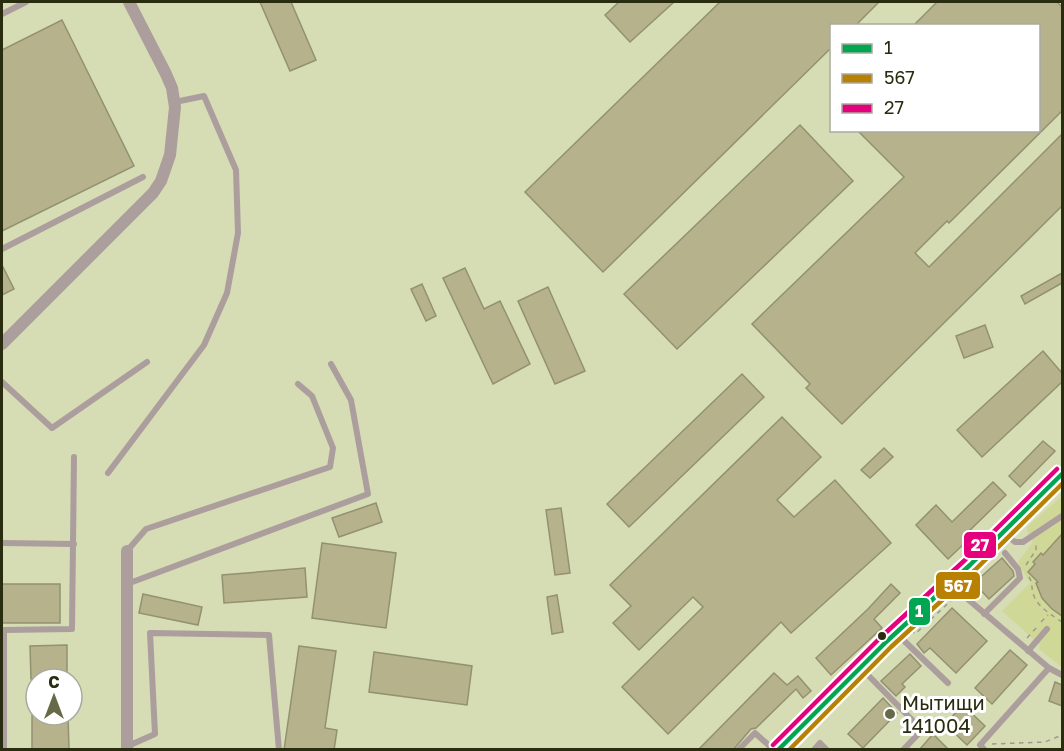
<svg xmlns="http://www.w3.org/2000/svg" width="1064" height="751" font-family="'Golos Text',sans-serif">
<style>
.green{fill:#d0d897}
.building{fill:#b6b38c;stroke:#929171;stroke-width:1.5}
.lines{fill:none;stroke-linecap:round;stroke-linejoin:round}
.path{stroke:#9f998f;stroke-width:1.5;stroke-dasharray:4.5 4.5;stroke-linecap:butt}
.lane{stroke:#ab9e9d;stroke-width:6}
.street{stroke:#ab9e9d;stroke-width:12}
.secondary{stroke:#a79b95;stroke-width:16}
.bus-1-casing{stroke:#fff;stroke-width:9}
.bus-2-casing{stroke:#fff;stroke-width:9}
.bus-3-casing{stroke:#fff;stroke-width:9}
.bus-1{stroke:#00a651;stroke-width:4.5}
.bus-2{stroke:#b98104;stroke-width:4.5}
.bus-3{stroke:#e5007d;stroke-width:4.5}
.bus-dot{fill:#292c0e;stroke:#fff;stroke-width:2}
.poi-dot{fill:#666a48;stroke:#fff;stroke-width:2}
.labels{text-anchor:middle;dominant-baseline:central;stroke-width:6;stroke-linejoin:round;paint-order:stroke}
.poi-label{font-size:20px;fill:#292c0e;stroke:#fff;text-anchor:start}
.line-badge{stroke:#fff;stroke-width:2}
.badge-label{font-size:16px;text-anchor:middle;font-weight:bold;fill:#fff}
</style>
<rect width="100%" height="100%" fill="#d6dcb4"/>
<path class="green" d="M1062 496V667L1039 649 1040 645 1002 611 1030 583 1018 562 1033 542 1027 531V527Z"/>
<g class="building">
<path d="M260 2H291L316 60 290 71Z"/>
<path d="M619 2H674L630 42 605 15Z"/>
<path d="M720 2H879L855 26H831V48L603 272 525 192Z"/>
<path d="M937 2H1057L1062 7V111L949 223 947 221 915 253 929 267 1062 134V206L842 424 806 388 810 384 752 324 904 177 857 130H1038V26H913Z"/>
<path d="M62 20 134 166 2 231V50Z"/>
<path d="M800 125 853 181 677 349 624 294Z"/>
<path d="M2 265 14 289 2 295Z"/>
<path d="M465 268 484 309 500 301 530 364 493 384 443 278Z"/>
<path d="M1062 273V283L1025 304 1021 296Z"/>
<path d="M422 284 436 316 426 321 411 289Z"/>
<path d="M548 287 585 371 555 384 518 301Z"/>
<path d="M985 325 993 347 964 358 956 336Z"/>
<path d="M1043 351 1062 373V382L982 457 957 430Z"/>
<path d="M742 374 764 397 629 527 607 504Z"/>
<path d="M782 417 821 457 777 500 794 517 835 480 891 543 791 633 781 622 668 734 622 687 703 607 693 597 639 650 613 623 631 606 610 585Z"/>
<path d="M1043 441 1055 451 1020 487 1009 476Z"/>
<path d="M884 448 893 457 870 478 861 470Z"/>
<path d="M993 482 1006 495 965 535 969 539 948 559 916 525 936 505 952 522Z"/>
<path d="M376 503 382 522 339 537 332 518Z"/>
<path d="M561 508 570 573 555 575 546 510Z"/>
<path d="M1062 534V616L1052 609 1042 598 1036 583 1038 582 1028 572 1035 564 1033 562 1041 553 1043 555Z"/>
<path d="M322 543 396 553 386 628 312 618Z"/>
<path d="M1002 558 1013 571 1014 576 989 599 974 583Z"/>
<path d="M305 568 307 597 224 603 222 575Z"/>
<rect x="2" y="584" width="58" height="39"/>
<path d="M891 584 900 593 874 619 882 628 831 675 816 658 868 609Z"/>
<path d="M143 594 202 607 198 625 139 613Z"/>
<path d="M557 595 563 632 552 634 547 597Z"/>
<path d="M952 608 987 641 956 673 930 648 924 653 917 644Z"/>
<path d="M67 645V679H31L30 646Z"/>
<path d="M299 646 336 651 325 728 337 730 334 750H284Z"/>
<path d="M1010 650 1027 665 992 704 975 688Z"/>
<path d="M374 652 472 666 467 705 369 692Z"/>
<path d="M910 654 921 666 902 684 905 687 896 696 881 681Z"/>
<path d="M774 673 787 685 798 676 811 691 803 698 796 689 756 728 751 729 733 750H698Z"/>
<path d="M1055 682 1062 685V706L1049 701Z"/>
<path d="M883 698 897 713 863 748 848 734Z"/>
<path d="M963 705 985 726 967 745 945 724Z"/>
<path d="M32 715H68L69 750H32Z"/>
<path d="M933 734 949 750H919Z"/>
</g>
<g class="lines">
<g class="path">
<path d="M965 561 977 572 966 583 968 585 915 634 900 618Z"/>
<path d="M1026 565 1036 550V543"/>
<path d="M1029 577C1033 583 1031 589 1034 596 1038 607 1053 616 1062 622"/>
<path d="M1041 622 1048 615"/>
<path d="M1027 638 1038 626"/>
<path d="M992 744 1045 742 1062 735"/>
</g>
<g class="lane">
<path d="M2 14 26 2"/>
<path d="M2 249 143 177"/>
<path d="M2 382 52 428 147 362"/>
<path d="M108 473 204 345 227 293 238 233 236 170 204 96 175 102"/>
<path d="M1005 534 1015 542H1023L1062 516"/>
<path d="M2 543 74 544"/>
<path d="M127 551 146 529 330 467 333 448 312 396 298 384"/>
<path d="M127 584 368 494 351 400 331 364"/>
<path d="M950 584 1049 668 1062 675"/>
<path d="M984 614 1020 578 1018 569 1005 553"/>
<path d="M896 633 948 683"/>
<path d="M1028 651 1047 629"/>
<path d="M862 669 922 730 903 750"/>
<path d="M128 746 155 734 150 633 269 635 279 750"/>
<path d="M4 750V630L72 629 74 457"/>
<path d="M738 750 755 733 774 750"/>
<path d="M814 750 820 743 827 750"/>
<path d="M985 750 980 745 1049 668"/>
</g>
<g class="street">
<path d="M2 344 153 193 161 181 170 155 175 107 172 88 166 74 129 2"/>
<path d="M127 551V750"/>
</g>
<path class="secondary" d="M778 750 886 642 970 565 1062 474"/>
<defs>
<path id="bus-1" d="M778 750 886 642 970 565 1062 474"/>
<path id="bus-2" d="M789 750 891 647 975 570 1062 484"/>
<path id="bus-3" d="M773 745 881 637 965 560 1057 469"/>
</defs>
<use href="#bus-1" class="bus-1-casing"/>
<use href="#bus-2" class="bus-2-casing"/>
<use href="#bus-3" class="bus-3-casing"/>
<use href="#bus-1" class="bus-1"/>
<use href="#bus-2" class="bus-2"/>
<use href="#bus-3" class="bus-3"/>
</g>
<circle class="bus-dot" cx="882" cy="636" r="5"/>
<circle class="poi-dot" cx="890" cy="714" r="6"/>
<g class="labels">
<g class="poi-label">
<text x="902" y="702">Мытищи<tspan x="902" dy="23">141004</tspan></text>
</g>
</g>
<g class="line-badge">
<rect x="963" y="531" width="34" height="28" rx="6" fill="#e5007d"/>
<rect x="935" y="571" width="46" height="29" rx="6" fill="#b98104"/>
<rect x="908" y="597" width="23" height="29" rx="6" fill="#00a651"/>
</g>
<g class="badge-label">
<text x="980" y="551">27</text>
<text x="958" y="592">567</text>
<text x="919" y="617">1</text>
</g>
<rect width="1064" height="751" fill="none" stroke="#292c0e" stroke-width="6"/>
<rect x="830" y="24" width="210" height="108" fill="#ffffff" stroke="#a9ab9f" stroke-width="1.5"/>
<rect x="842" y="44" width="30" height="9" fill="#00a651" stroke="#a9ab9f" stroke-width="1.5"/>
<text x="884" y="54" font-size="18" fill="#292c0e">1</text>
<rect x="842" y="74" width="30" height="9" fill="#b98104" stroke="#a9ab9f" stroke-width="1.5"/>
<text x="884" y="84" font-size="18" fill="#292c0e">567</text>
<rect x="842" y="104" width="30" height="9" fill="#e5007d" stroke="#a9ab9f" stroke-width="1.5"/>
<text x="884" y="114" font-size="18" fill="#292c0e">27</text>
<g transform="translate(54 697)"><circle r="28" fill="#ffffff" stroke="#a9ab9f" stroke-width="1.5"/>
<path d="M0-4.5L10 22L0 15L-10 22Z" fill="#666a48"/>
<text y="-9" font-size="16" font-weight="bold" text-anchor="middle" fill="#292c0e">С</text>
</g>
</svg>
